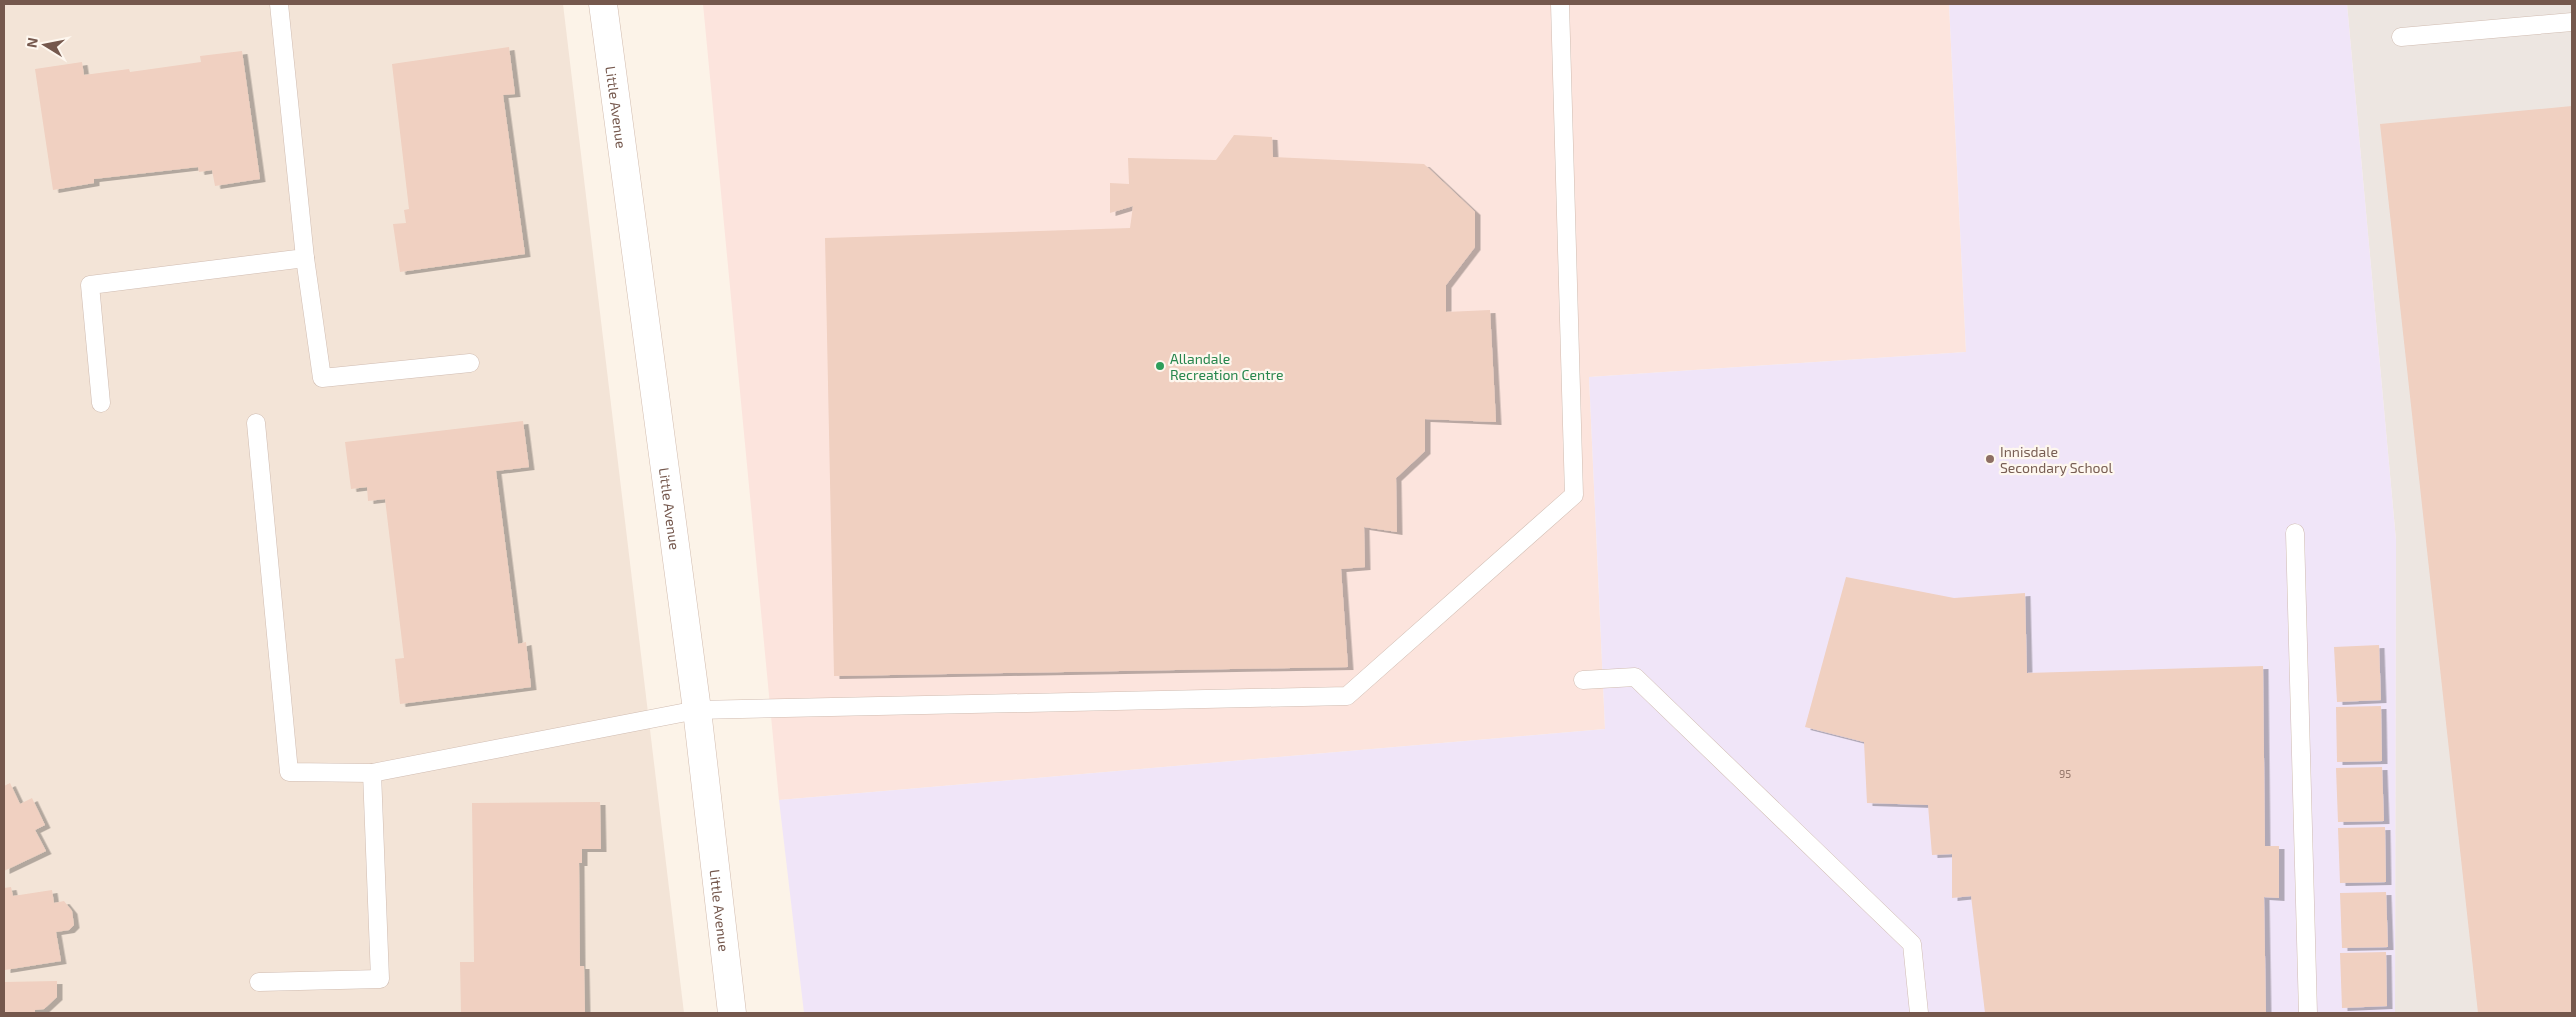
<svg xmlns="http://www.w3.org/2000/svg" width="2576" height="1017" font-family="'Exo 2',sans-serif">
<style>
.residential{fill:#f3e4d7}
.commercial{fill:#fce4dd}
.industrial{fill:#ede6e1}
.education{fill:#f0e5f8}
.building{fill:#f0d0c1;filter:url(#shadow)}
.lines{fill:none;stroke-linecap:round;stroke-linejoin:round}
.lane-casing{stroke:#d0bcb1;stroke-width:19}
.secondary-casing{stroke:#d2bcaf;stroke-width:29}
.lane{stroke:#fff;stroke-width:18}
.secondary{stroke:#fff;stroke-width:28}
.leisure-dot{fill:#2e9e5b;stroke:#fef7ef;stroke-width:2}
.education-dot{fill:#8d6e63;stroke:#fef7ef;stroke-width:2}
.labels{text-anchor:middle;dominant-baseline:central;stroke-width:4.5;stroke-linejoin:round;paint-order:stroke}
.number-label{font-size:11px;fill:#94766a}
.street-label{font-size:14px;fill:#75584d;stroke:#fef7ef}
.leisure-label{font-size:14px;fill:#27864d;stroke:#fef7ef;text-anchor:start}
.education-label{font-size:14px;fill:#785e54;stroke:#fef7ef;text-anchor:start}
</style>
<defs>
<filter id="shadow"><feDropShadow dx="5.5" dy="3" stdDeviation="0" flood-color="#0004"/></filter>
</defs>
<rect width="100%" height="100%" fill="#fcf3e8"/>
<path class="residential" d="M4 4H563L684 1013H4Z"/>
<path class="commercial" d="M703 4H1949L1966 352 1589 377 1605 729 779 800Z"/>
<path class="industrial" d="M2347 4H2572V1013H2395L2396 540Z"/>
<path class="education" d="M1949 4H2347L2396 540 2395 1013H804L779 800 1605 729 1589 377 1966 352Z"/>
<g class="building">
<path d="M509 47 515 94 503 95 525 254 400 272 393 224 406 223 404 210 409 209 392 64Z"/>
<path d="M242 51 260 179 215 186 212 170 199 172 198 167 94 179V183L53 190 35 69 82 62 84 75 129 69 130 72 201 62 200 56Z"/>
<path d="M2572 106V1013H2478L2380 124Z"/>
<path d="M1234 135 1272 137 1273 157 1424 164 1475 212V247L1446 285V312L1490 310 1496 422 1425 419V451L1396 478 1397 532 1364 527 1365 567 1341 569 1348 667 834 676 825 238 1130 228 1133 206 1110 213V183L1129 184 1128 158 1216 160Z"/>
<path d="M523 421 529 467 496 471 518 644 526 642 531 687 400 704 395 659 404 658 385 499 368 501 367 487 351 489 345 442Z"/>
<path d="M1846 577 1954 598 2025 593 2027 673 2263 666 2265 846H2279V898L2264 897 2266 1013H1985L1971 896 1952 898V854L1932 855 1928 805 1867 803 1864 742 1805 727Z"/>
<path d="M2379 645 2381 700 2337 702 2334 647Z"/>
<path d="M2381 706 2382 761 2337 762 2336 707Z"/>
<path d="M2382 767 2384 821 2338 822 2336 768Z"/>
<path d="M10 783 20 804 32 798 45 825 35 830 46 851 4 871V786Z"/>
<path d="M600 802 601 849H582V863H579L580 966H584L585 1012 461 1013 460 962H474L472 803Z"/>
<path d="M2385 827 2386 882 2340 883 2338 828Z"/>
<path d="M11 887 13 896 52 890 54 903 64 901 72 911 74 925 69 930 56 932 61 961 5 970 4 888Z"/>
<path d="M2386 892 2388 947 2342 948 2340 893Z"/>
<path d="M2386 952 2387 1006 2342 1008 2340 953Z"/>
<path d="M57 981V997L44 1009 35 1010V1013H4V982Z"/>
</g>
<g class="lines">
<defs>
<g id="lane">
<path d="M2401 37 2572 22"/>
<path d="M305 258 322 378 470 363"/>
<path d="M101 403 90 285 305 258 279 4"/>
<path d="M256 423 289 772 372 773 697 710 1347 696 1574 495 1560 4"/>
<path d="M2295 533 2308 1013"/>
<path d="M1583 680 1635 677 1912 944 1919 1013"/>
<path d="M259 982 380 979 372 773"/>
</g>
<g id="secondary">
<path id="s1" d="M603 4 697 710 732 1013"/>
</g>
</defs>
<use href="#lane" class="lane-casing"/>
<use href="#secondary" class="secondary-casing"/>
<use href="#lane" class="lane"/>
<use href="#secondary" class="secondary"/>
</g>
<circle class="leisure-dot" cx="1160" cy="366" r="5"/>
<circle class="education-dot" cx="1990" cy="459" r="5"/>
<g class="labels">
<g class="number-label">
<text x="2065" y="773">95</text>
</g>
<g class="street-label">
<text stroke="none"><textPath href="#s1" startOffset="104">Little Avenue</textPath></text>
<text stroke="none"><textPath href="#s1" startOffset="509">Little Avenue</textPath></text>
<text stroke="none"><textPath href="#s1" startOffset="914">Little Avenue</textPath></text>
</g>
<g class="leisure-label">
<text x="1170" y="358">Allandale<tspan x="1170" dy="16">Recreation Centre</tspan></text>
</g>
<g class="education-label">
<text x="2000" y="451">Innisdale<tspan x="2000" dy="16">Secondary School</tspan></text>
</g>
</g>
<rect width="2576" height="1017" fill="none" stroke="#75584d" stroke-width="10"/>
<g transform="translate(45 45) rotate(280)" stroke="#fef7ef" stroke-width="4" paint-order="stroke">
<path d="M0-4L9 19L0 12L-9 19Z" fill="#75584d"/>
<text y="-8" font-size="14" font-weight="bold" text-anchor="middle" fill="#75584d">N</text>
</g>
</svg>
